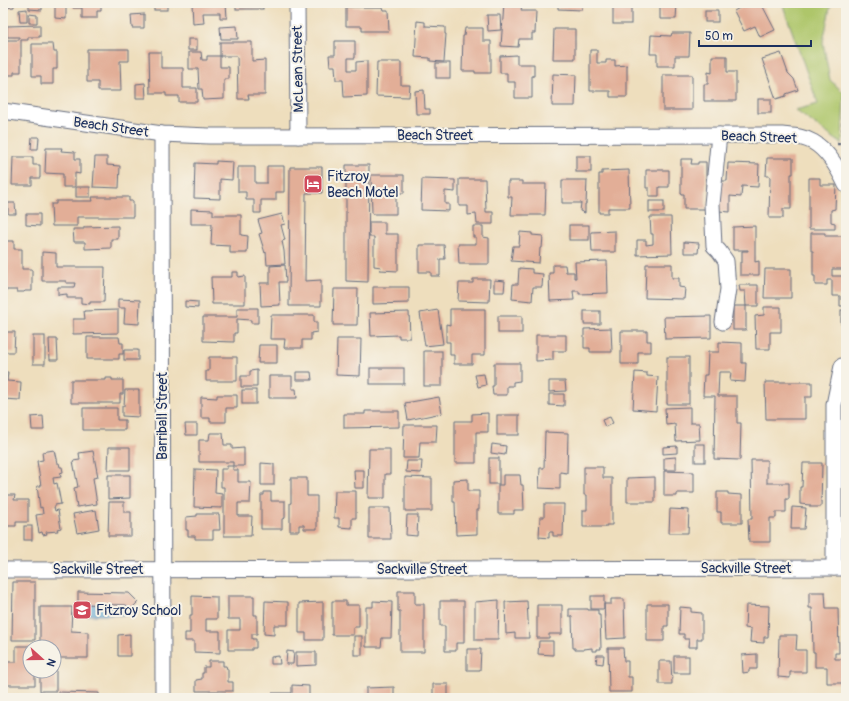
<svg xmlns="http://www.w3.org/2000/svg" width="849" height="701" font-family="Pangolin,sans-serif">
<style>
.green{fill:#aec66b;stroke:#647a64}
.water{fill:#58a2d0;stroke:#3a6897}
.building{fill:#e2ae97}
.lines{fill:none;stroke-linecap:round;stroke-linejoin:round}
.minor-casing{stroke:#656c7f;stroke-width:17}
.path{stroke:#656c7f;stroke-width:2.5;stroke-dasharray:3 3;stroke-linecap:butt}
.minor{stroke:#fff;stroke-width:15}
.labels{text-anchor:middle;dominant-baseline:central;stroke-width:4;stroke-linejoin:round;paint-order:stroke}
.street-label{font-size:14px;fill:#1b2f5e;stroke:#f7f3e8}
.poi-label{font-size:14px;fill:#1b2f5e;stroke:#f7f3e8;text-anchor:start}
</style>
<rect width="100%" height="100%" fill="#f7f3e8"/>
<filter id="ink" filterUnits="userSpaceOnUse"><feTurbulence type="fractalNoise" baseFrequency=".025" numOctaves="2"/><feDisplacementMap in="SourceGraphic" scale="8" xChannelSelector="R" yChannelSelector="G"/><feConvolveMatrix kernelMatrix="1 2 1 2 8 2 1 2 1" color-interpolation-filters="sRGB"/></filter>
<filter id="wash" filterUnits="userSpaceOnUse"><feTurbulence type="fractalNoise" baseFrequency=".012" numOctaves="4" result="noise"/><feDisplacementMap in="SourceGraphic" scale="16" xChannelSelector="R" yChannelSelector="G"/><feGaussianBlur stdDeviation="0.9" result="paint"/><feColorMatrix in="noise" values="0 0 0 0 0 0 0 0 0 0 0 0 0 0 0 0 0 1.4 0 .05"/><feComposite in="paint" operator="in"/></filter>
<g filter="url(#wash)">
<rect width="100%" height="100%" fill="#eedebd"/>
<path class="green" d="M782 3H831L823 42 830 80 844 93 842 144 795 110 818 104Z"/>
<rect class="water" x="87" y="594" width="42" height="21"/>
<g id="blocks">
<g class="building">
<path d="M4 3H14V7L4 8Z"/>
<path d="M29 3H42V10L29 9Z"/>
<path d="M55 3H66V19L55 18Z"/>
<path d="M73 3H101V11H97V18H82V8H73Z"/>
<rect x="154" y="3" width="13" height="7"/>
<path d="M192 3H226L227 18H220V13H203L204 23 193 24Z"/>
<rect x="236" y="3" width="27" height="6"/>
<path d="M504 3H522L521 11H536L535 33H532V39H519L518 47 501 46Z"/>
<path d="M558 3H582V10L558 9Z"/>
<rect x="613" y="3" width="18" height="21"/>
<path d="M660 3H677L676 19H660Z"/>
<path d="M739 3H761L775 30 760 37 755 26 744 31 734 11 741 7Z"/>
<path d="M346 7H382L383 10H388L389 31H362V26H346Z"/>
<path d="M27 9V22H20L19 10Z"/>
<rect x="705" y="11" width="13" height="11"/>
<path d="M29 14 37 15V23H29Z"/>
<path d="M144 14V28H132L131 15Z"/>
<path d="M487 15H500L501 30 488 31Z"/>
<path d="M417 21 425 22V26L445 27V34H446L444 62 430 61V58L415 57Z"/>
<path d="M40 25V37H28V40H21V72H14V75H3V48H6V40H19V37H7V26Z"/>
<path d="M237 26 238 39H221L220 27Z"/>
<path d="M465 28H483V41H491V73H475V71H462L463 36H464Z"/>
<path d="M554 29H575V59H553Z"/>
<path d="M672 33H690L689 56H675V66H657V54H650L651 35 671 36Z"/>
<rect x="188" y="39" width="9" height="11"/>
<path d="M335 41H355V58H348V70H356V62L367 61V96L344 97 343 80H336L335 66H330L329 55H335Z"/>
<path d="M220 42H252V61L265 60V95H248L249 99H238L237 56H220Z"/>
<path d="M32 44H53L54 52H57V69H53V84H41V76H32Z"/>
<path d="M87 49H129V61H120L121 91H98V82H87Z"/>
<path d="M590 50H597V63H606V60H615V66L627 65V97H610V91H590Z"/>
<path d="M149 52H161V68H183V88H197V102H179V96H166V93H150Z"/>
<path d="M189 52H201L202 60H207V56H220V67H229V79H224V99L203 100 202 89H199L198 69H189Z"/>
<path d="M781 53 788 73 794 79 798 90 786 94V96L776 99 762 59Z"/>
<path d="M517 55V64H534V76H532V98H515V82H507V73H500V56Z"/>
<path d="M712 56H727V72H736V101H704V84H708V72L712 73Z"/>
<path d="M377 62H401V85H410L409 97 376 96Z"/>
<rect x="436" y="63" width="14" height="15"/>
<path d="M553 74 576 75 575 106H552Z"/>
<rect x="663" y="75" width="29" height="35"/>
<path d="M145 83 146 98H136V84Z"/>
<path d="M424 90 425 109H430V114H416L415 91Z"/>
<rect x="758" y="99" width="13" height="14"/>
<path d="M32 137H39L38 149H31Z"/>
<path d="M46 148H62L61 151 75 152V159H80V174L75 173V187H63V174L45 173Z"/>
<rect x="576" y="156" width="15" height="16"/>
<path d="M13 157H33V165H40V178H32V185H12Z"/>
<path d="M95 157H107V165L120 166 119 188 93 187Z"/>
<path d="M767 158H793V174H791V209H783V218H769L770 176H766Z"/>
<path d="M681 159H692L691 164H698V162H706V209H684V194H681Z"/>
<path d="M216 161 233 162 232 180 220 179V199L194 198 195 163 216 164Z"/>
<path d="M728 163 759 164 758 187 742 186 741 197 730 196V212L719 211 720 181H727Z"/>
<path d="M346 165H369L368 282 346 281Z"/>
<path d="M267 166H284V192H276V200H261V213H254V200H246V192H238V167H255V183H267Z"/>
<path d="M290 167H322V193H306L305 281 321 280V306H289Z"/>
<path d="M629 170 630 208H608V213H599V174H602V171Z"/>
<path d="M646 170H669V187H659V196H649V188H646Z"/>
<path d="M371 175H404V193H396V214H372Z"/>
<path d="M809 178H820V185H836L835 209 831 210V222L835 223V229H809Z"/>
<path d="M422 179 455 180V192L445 191V204H449V211L421 210Z"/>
<path d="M459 179H485L486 212H493V224H477L476 214 468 215V206H459Z"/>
<path d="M562 180H587L586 204H585V213L580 211 581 203H562Z"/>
<path d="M508 181H522V184H546L545 215H511L512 197H508Z"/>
<rect x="76" y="187" width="14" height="10"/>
<path d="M92 197H129V201H133V217H77V226H52L51 204H56V201H93Z"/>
<rect x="649" y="201" width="15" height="11"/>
<path d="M8 203H15L16 214H8Z"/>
<path d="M191 209 213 210V215H241V235L248 236 247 253H230V246L211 245 212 224H191Z"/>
<path d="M26 214H40V226L26 225Z"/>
<path d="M282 214 285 224 281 225 285 240 282 241 284 251 285 264 267 265 266 252 265 253 259 234 262 233 258 220Z"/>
<path d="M650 217H671L672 254 637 255V240H646V245L653 244V234H651Z"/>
<path d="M369 222H385V234H398V271L380 270 381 267 374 266V237H369Z"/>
<rect x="569" y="225" width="20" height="15"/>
<path d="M118 226V239H111V248L85 249V242H74L73 229H84V227Z"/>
<path d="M473 226H483V237L489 238V264H459L458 244H476V237H473Z"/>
<path d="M755 226V262L759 261V275H740V262H742V251H748V250H733V227Z"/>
<path d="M615 231V252H592L591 232Z"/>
<path d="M520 232 532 233V235L543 236 542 248H540L539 263 511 261 513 246H519Z"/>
<path d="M811 233H825V236H846V269H832V276H846V306H840V296H832V280H827V285H815V276H813V251H811Z"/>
<path d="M4 241H14V249H22V269H32V291H25L24 292H17V290H4Z"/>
<path d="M684 242 699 243 698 253H684Z"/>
<path d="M419 245H444L445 259H440V276H431V272H419Z"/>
<path d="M42 252 56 253V267H105L104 302H90V304L81 303V298H67V294L58 295V287H74L75 283H66V281H42Z"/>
<path d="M607 261 608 293 579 294V291H573L574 300 550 301 549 273H553V265H565L566 272H574V278H576L575 262Z"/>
<path d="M646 264H672V278H679V287L685 288 684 299 645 298Z"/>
<path d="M285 265 286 282H279L280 305 261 306 260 283H270V266Z"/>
<path d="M519 268 532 269V273L543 274 542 287H533L532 301 512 299 513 284H518Z"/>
<path d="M765 269H791V298H764Z"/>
<path d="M232 272H238V277L245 276V304H212L211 277H232Z"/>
<path d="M473 279H490L489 302 458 301 459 283H473Z"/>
<path d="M494 280 505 281 504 292H494Z"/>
<path d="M739 285H758V306H746L745 291H740Z"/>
<path d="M373 287H409V303L373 304Z"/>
<path d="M334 289H358L357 325H333Z"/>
<path d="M118 299 140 300 139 324 124 323 125 308H118Z"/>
<path d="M185 301 198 302V308L185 307Z"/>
<rect x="733" y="306" width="13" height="24"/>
<path d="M764 307H781V332H770V349H756L755 316 764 315Z"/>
<path d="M237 308H258V323H251V320L237 319V333H234V342L203 341V317H237Z"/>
<path d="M450 309H485V355H472V364H454V355H450V342H446V324L450 325Z"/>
<path d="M118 310V333L73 334V319H85L84 311Z"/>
<path d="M438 310 443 344 425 346 420 313Z"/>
<rect x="841" y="310" width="5" height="14"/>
<rect x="584" y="311" width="16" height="13"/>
<path d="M409 312 410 338H399V335L371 336 370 313Z"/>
<path d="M271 315H314V322H317V332L311 333V340H302V348H284L285 339H270Z"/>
<rect x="498" y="316" width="24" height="17"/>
<path d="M711 316V338L665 339 664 317Z"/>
<path d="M611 328 612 352H590V348H584V329Z"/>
<path d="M621 331H647V341H651V352H638V364H621Z"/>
<path d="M3 332H15L14 352H3Z"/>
<path d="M536 335H566V351H553V360L536 361Z"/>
<rect x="33" y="336" width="12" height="28"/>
<path d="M87 337H119L120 343H123V354H119V359H87Z"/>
<path d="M49 339H57L58 360H50Z"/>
<path d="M337 339H361L360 376 336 375Z"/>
<path d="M719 342 742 343V363H746L745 382 730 381 731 372H719L718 396H737V423H741L740 460 714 459 715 396H703L704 375H707L708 352H719Z"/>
<path d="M259 345H277V363H258Z"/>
<rect x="124" y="350" width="14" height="10"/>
<rect x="424" y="351" width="18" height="35"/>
<path d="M209 357H237V381H206V371H209Z"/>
<rect x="667" y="357" width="22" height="47"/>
<path d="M494 363H520V381L513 382V386H507V395H493L492 386H494Z"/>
<rect x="370" y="368" width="34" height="16"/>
<path d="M257 370V387H241V376H250V371Z"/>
<path d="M3 372H8L7 381 21 382 20 400 3 399Z"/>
<path d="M296 372H311L312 380H296Z"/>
<path d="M635 372 647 373V376L658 377 656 411 633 409Z"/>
<path d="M484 374 486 385 478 387 475 375Z"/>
<path d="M269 376H292V389H296L297 398H269Z"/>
<path d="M106 378H112V380H123V394H120V403H71V380H106Z"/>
<path d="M549 381H565L566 391 549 392Z"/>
<path d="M765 382H812V397H805V419H766Z"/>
<path d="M125 390H139V417L122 416V406H124Z"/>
<rect x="242" y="390" width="14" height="14"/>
<path d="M549 394H564V406L549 405Z"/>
<path d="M217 395H237V408H226V422H210V418H201V397L217 398Z"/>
<path d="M439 397 442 413 408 420 405 403Z"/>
<path d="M690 407V423H699L700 440 676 441 675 424 666 425 665 408Z"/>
<path d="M83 408H117V420H125V430H83Z"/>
<path d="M365 411H399V427L344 428V414H365Z"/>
<path d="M488 413V432H476V463H455V421H472V414Z"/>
<rect x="497" y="415" width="22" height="20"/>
<path d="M43 416 44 430H32L31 417Z"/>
<path d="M610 417 613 423 605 427 602 420Z"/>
<path d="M185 424H197V435H186Z"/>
<path d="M404 425H437L436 442H420L419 458H403Z"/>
<path d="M545 432 568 433 567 473 560 472V489L539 488 540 468H544Z"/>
<path d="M210 433H223L224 445H232V449L244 448V466H233V462H199V440H209Z"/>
<path d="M492 444 506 446 505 455 491 453Z"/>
<rect x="695" y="444" width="10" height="18"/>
<path d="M677 446V453L663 454V447Z"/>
<path d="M109 447H130V470H108Z"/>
<path d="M369 449H390V474H385V498H368Z"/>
<path d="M54 450 57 463H59L60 467H62L63 472 60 473 61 477 53 478 54 484 57 483 61 504 55 505V507H54L55 511 58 510 61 528 57 529 58 531 46 532 47 534 43 535 42 532 39 533 36 515 43 514 42 507 40 508 37 486H41L37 461 43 460 42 452Z"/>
<path d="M93 451 98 477 93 478 97 504 77 507 74 488 78 487 73 461 80 460 79 453Z"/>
<path d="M676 457V470H664V458Z"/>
<rect x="489" y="458" width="10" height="26"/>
<path d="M751 460H767V483H789V499H786V512H776V518H770V542H749L748 519H752Z"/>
<path d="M407 461H422L421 473 406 472Z"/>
<path d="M261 463 274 464V485H261Z"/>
<path d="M803 463H822L821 507H810V505L800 504V487H802Z"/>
<path d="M227 466H233V470H238V482H251L250 503H238V516H252L251 536H224V487H221V469H227Z"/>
<path d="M584 467H603V478H612V525H606V527H583V510H587V495H584Z"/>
<path d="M195 469 216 470 215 493 222 494V508L194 507Z"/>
<path d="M354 470H364V488H355Z"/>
<path d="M664 471 694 472V493H677V496H664Z"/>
<path d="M108 475H130V498L108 499Z"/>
<path d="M503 475H520L521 485H523L524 510H514V514H498V485H503Z"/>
<path d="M405 477 432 478V511H405Z"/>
<path d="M655 477V502H627V478Z"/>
<path d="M291 478H307V496H317V529H304V525H299V531H290V503H291Z"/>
<path d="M468 479V491H479V510H477V534L456 535 455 502H453V480Z"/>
<path d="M335 491H356V518H352V528L339 527V518H334Z"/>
<path d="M264 492H271V501H285V518L282 519V529H261V495H264Z"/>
<path d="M717 492H728V494L742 495V523H721V512H717Z"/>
<path d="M3 495H15L14 500H28V522H16V526H3Z"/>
<path d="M109 502H124V512H131V536H108Z"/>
<path d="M544 504H564L563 536H553V532H549V538L539 537 540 517H544Z"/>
<path d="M792 507 806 508 804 529H791Z"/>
<path d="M369 508H390L391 539H369Z"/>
<path d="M670 509 689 510 688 533H669Z"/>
<path d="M96 510 99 529 77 533 73 514Z"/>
<path d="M197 514H219L220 530H213V539H195V536H188V530H186V517L197 516Z"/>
<path d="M407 515H418L417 536 406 535Z"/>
<rect x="24" y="526" width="8" height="14"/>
<path d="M13 582H35V640H12Z"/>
<path d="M398 591H415V604H424V652H400V611H398Z"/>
<path d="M78 592 129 593 138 602 131 609 126 605 78 604Z"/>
<path d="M809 592H825L826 608H838L839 653H835V659H843V683H827V667H815V652H813L812 608H809Z"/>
<path d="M192 596 217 597V619H206V631H220V653L194 652V641H185V633H190V615H192Z"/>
<path d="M228 596H254V615H257V634H252V639H256V648H252V650H228V630H240V619H228Z"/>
<rect x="591" y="596" width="13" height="13"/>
<path d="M611 599H624L625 638 606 639 604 604H611Z"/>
<path d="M499 600 498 640H475V602Z"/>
<path d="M265 601 288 602V625H274V635L264 634Z"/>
<path d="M332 601H346V605H359V627H353V635H332Z"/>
<path d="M373 601 392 602 391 638H382L381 647H366V607H373Z"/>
<path d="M440 601H464V643H456V651H445V626H440Z"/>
<path d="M527 601 529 638H515V633L506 634 505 602Z"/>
<path d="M323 602V640H306V633H299V603Z"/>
<path d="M647 604H668V626H664V641H647Z"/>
<path d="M537 605H562V634H549V638H537Z"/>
<path d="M746 605 769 606 768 637H764V643L750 642 751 629 745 628Z"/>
<path d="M40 607H72L71 631 88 632V658H56V691H40V671H54V647H40Z"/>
<path d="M680 607 691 608V612L702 613V639H697V647H688L689 639H684V634H679Z"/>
<path d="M569 609H588V610H598V615H600L601 649H597V651H592V648L584 649V650H575V648H573L572 616H569Z"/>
<path d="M130 634V656H118V635Z"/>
<path d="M779 635H797L796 650H806V672H790V678L778 677Z"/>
<rect x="354" y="636" width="8" height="19"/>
<path d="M539 641H553V655L538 654Z"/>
<path d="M16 646H30V671H35V685H3V662H16Z"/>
<path d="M608 648H623L624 661H628V677H632V692H609Z"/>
<path d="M467 649H481L480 670H467Z"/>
<path d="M287 651 294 652 293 664H286Z"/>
<path d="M296 652H316V665L296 666Z"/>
<path d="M757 654V669H749V672L743 673 742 655Z"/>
<path d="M597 655H604L603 664 596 663Z"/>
<path d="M279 656 280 664H271V657Z"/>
<rect x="674" y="656" width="15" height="17"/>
<path d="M209 661H223V666H226L227 669H228V682H233V691H196V680L202 679V673H204V667H209Z"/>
<path d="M659 661H671L672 684H659Z"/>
<rect x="433" y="684" width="15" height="14"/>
<path d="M292 685 309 686V698H271L272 693H292Z"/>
<path d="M394 687V698H366V688Z"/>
<path d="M58 692 99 693V698H58Z"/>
</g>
</g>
</g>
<g filter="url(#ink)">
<use href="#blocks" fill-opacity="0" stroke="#656c7f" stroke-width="1"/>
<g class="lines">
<defs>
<g id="minor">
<path d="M297 3 298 136"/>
<path d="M3 111 162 134 209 136 782 135C792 136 803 136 813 142 827 150 839 170 846 185"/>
<path d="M162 134 163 698"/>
<path d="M719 135 712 204 714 246 719 251 726 261 728 289 723 322"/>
<path d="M834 568V405L842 366"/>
<path d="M3 570 841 568"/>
</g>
</defs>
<use href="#minor" class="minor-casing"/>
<path class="path" d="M837 144H842L844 93 846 94"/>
<use href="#minor" class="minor"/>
</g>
</g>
<defs>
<symbol id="hotel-square" viewBox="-11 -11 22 22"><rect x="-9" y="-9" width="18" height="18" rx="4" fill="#d1495b" stroke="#f7f3e8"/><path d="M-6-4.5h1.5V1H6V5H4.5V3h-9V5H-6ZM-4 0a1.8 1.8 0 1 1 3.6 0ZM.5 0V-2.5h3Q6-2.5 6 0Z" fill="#fff"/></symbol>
<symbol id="school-square" viewBox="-11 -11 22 22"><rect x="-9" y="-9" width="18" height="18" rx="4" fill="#d1495b" stroke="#f7f3e8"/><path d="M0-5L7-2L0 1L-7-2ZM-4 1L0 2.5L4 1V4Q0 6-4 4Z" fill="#fff"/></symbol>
</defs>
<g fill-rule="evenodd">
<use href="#hotel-square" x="302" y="173" width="22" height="22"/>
<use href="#school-square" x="71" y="599" width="22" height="22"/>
</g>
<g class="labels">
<g class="street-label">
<text transform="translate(298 69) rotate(-91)">McLean Street</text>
<text transform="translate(111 127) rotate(8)">Beach Street</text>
<text x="435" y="135">Beach Street</text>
<text transform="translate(759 137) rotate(2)">Beach Street</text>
<text transform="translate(162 416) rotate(-90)">Barriball Street</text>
<text x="746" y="568">Sackville Street</text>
<text x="98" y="569">Sackville Street</text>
<text x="422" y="569">Sackville Street</text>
</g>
<g class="poi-label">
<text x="327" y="176">Fitzroy<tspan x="327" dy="16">Beach Motel</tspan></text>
<text x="96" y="610">Fitzroy School</text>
</g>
</g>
<rect width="849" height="701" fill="none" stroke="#f7f3e8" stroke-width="16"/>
<g transform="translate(42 659) rotate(111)"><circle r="19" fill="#f7f3e8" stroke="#9fa5b1"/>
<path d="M0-3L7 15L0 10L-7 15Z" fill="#d1495b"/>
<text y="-6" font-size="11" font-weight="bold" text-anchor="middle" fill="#1b2f5e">N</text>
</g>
<path d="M699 40v6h112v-6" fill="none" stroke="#1b2f5e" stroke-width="2"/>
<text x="705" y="40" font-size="12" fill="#1b2f5e" stroke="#f7f3e8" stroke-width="3" paint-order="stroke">50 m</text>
</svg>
